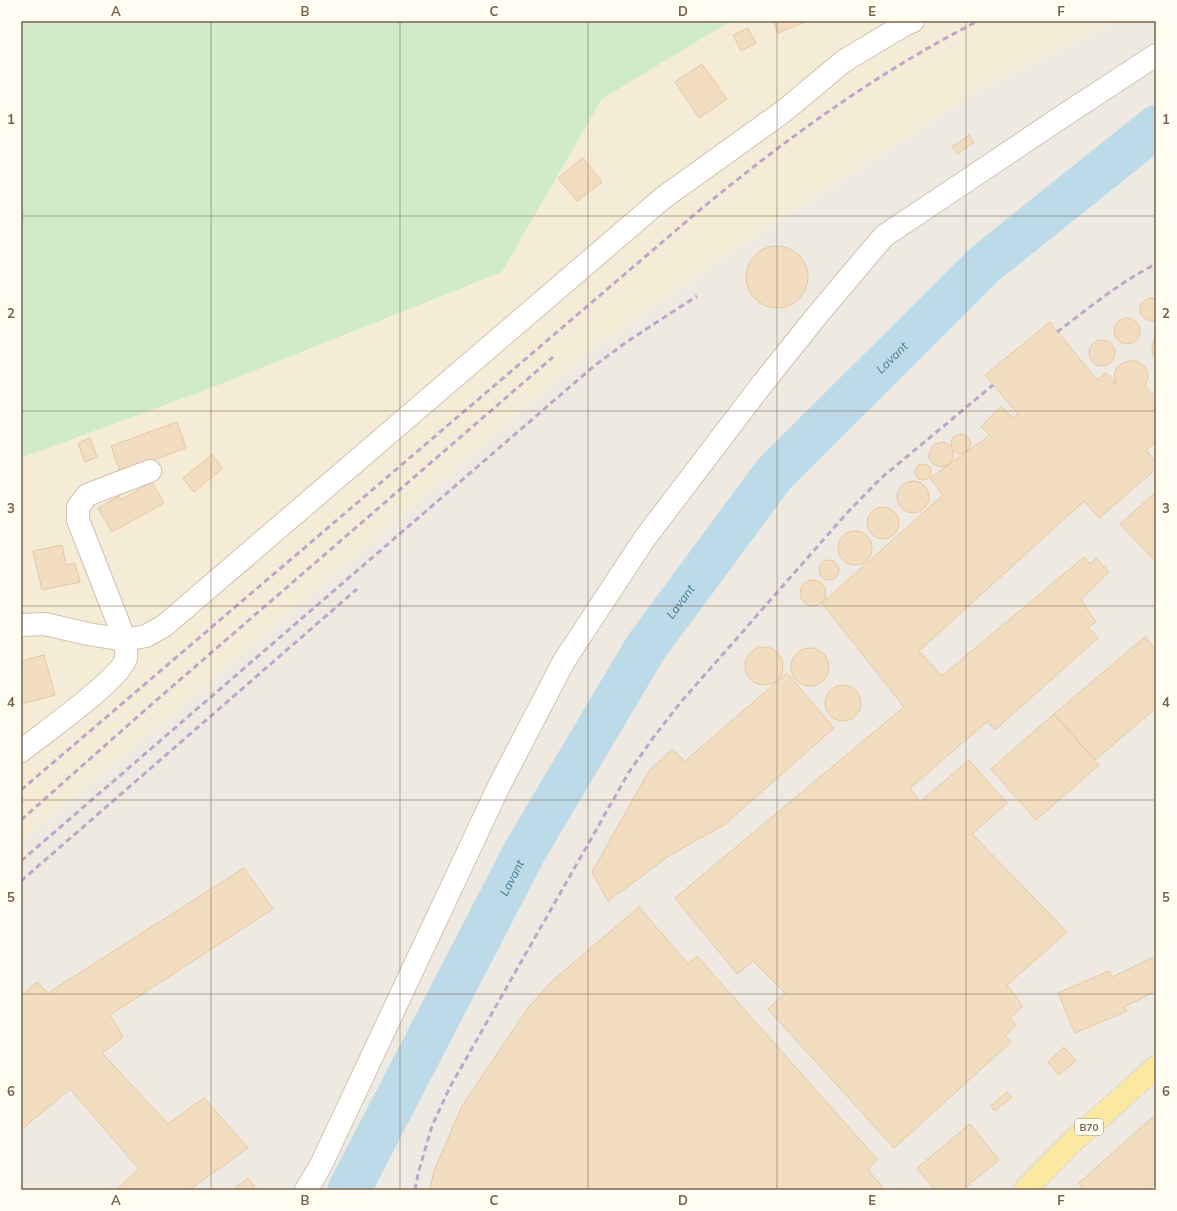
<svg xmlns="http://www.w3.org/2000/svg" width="1177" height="1211" font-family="Mulish,sans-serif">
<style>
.residential{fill:#f5ecd8}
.industrial{fill:#eeeae2}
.green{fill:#d0ecc7}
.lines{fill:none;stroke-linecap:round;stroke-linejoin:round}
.river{stroke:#bddae8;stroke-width:43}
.building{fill:#f3ddc1;stroke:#e6c7a1}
.minor-casing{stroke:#d0c2ae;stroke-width:24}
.major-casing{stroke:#dcd6d0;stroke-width:24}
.minor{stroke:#fff;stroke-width:22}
.major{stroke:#fbe9a2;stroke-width:22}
.rail{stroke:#bea6c8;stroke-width:3;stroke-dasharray:6 4;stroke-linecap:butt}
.grid{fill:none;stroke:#79634c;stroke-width:1;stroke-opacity:0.55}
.labels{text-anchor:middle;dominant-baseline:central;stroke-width:3;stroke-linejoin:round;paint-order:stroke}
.shield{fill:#fffcf1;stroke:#a1917e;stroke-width:1}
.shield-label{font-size:10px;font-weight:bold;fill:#79634c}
.water-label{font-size:12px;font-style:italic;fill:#487a94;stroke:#fffcf1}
.neatline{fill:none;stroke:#79634c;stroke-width:1.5}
.grid-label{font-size:13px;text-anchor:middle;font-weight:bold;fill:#79634c}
</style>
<rect width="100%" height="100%" fill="#fdf9ea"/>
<path class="residential" d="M731 21H1118L975 93 769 227 717 262 585 355 375 539 184 704 21 841V458L198 393 502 272 602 99Z"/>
<path class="industrial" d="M1118 21H1156V1190H21V841L184 704 375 539 585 355 717 262 769 227 975 93Z"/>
<path class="green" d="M21 21H731L602 99 502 272 198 393 21 458Z"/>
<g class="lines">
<path class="river" id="s1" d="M349 1190 526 849 646 647 774 474 985 264 1156 127"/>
</g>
<g class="building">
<path d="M773 21H808L778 33Z"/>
<path d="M748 28 756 43 741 51 733 35Z"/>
<path d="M702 64 727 99 699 118 675 82Z"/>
<path d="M969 135 974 142 958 154 952 147Z"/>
<path d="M583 158 602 182 577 201 558 178Z"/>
<circle cx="777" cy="277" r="31"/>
<path d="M1148 298 1156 299V320L1155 321H1150L1146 319 1142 316 1140 312 1141 304Z"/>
<circle cx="1127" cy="331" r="13"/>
<path d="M1050 322 1097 380 1106 373 1116 384 1114 377 1116 369 1121 364 1128 361H1136L1143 365 1147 371 1148 378 1145 387 1152 394 1156 390V442L1146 450 1156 462V469L1099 518 1084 501 919 651 942 676 1084 557 1090 564 1096 558 1109 572 1081 600 1096 622 1088 627 1098 638 995 730 988 721 910 788 920 802 969 760 1007 803 972 834 1067 932 1007 985 1023 1006 1010 1018 1016 1025 1005 1036 1011 1042 894 1148 768 1009 785 993 753 961 737 974 675 898 904 707 822 603 943 495 930 478 990 435 981 427 1001 406 1013 418 1018 414 985 375Z"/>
<path d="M1156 337V359L1153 355 1152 347 1154 339Z"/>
<circle cx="1102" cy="353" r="13"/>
<path d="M177 422 186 448 120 472 111 446Z"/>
<path d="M961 434 965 435 970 440 971 444 967 451 959 454 955 452 952 449 953 452V458L951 462 947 465 942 467 933 464 929 458V454L933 445 938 443 943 442 948 444 952 447 951 443 952 439 954 436Z"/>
<path d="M90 438 97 457 85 462 78 443Z"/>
<path d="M212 455 223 468 194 492 183 478Z"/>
<circle cx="923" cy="472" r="8"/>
<circle cx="913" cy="497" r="16"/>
<path d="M152 482 164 503 112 532 98 508 119 496 121 500Z"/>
<path d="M1156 492V562L1120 524Z"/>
<circle cx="883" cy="523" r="16"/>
<circle cx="855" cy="548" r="17"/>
<path d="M62 545 66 565 75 563 80 582 42 590 33 551Z"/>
<circle cx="829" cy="570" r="10"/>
<circle cx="813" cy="593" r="13"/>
<path d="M1145 637 1156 650V708L1095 760 1054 714Z"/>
<circle cx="764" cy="666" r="19"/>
<circle cx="810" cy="667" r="19"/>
<path d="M44 655 55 695 21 704V661Z"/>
<path d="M787 673 834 728 724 825 670 855 608 901 592 872 649 771 672 749 685 761Z"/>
<circle cx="843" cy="703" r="18"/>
<path d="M1054 714 1099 765 1036 820 991 769Z"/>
<path d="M244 868 273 909 110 1015 123 1037 102 1053 168 1124 204 1098 248 1148 189 1190H116L139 1169 70 1089 21 1130V996L37 982 48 993Z"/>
<path d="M639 907 688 964 697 956 877 1159 868 1170 885 1190H431L430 1189 434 1171 462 1106 528 1008 551 982Z"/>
<path d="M1156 956V991L1124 1007 1127 1011 1075 1033 1058 993 1109 971 1112 977Z"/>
<path d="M1064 1047 1076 1061 1059 1075 1048 1062Z"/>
<path d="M1007 1092 1012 1097 995 1111 991 1106Z"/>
<path d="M1156 1114V1183L1146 1190H1083L1079 1183Z"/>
<path d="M970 1124 999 1160 962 1190H935L917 1168Z"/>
<path d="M248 1178 255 1188 253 1190H233Z"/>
</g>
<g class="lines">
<defs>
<g id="minor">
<path d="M21 625 45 624 88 634 125 640 146 636 164 626 663 198 784 111 844 61 904 25 913 21"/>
<path d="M21 751C40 736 122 678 126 658 127 653 125 645 125 640L78 520V507L87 495 150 471"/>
<path d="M306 1190 320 1167 499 786 564 661 645 538 763 383 819 313 884 236 1066 114 1156 55"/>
</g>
<path id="major" d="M1025 1190 1072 1142 1156 1067"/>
</defs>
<use href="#minor" class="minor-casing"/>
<use href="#major" class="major-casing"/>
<use href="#minor" class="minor"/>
<use href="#major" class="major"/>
<g class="rail">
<path d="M1057 332C1089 308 1120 282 1156 264"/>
<path d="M21 790 701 209C787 138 878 72 978 21"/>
<path d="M21 820 152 704 553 357"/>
<path d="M21 861 594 366 628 341 697 296"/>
<path d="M21 881 357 589"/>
<path d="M415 1190 418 1174 432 1126 450 1087 629 772 653 738 680 703 846 514 880 479 993 385"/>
</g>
</g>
<path class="grid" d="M211 21V1190M400 21V1190M588 21V1190M777 21V1190M966 21V1190M21 216H1156M21 411H1156M21 606H1156M21 800H1156M21 994H1156"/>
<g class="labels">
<rect class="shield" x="1075" y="1119" width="28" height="16" rx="3"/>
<g class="shield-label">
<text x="1089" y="1127">B70</text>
</g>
<g class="water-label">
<text stroke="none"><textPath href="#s1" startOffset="1000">Lavant</textPath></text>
<text stroke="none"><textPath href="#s1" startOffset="676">Lavant</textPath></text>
<text stroke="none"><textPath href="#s1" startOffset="352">Lavant</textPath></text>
</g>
</g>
<rect width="1177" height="1211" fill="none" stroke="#fffcf1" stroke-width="44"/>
<rect x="22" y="22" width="1133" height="1167" class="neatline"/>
<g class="grid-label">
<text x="116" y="16">A</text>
<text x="305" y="16">B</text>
<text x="494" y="16">C</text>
<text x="683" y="16">D</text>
<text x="872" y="16">E</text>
<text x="1061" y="16">F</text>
<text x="11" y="124">1</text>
<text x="1166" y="124">1</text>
<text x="11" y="318">2</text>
<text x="1166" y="318">2</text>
<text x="11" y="513">3</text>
<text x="1166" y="513">3</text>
<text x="11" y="707">4</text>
<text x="1166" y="707">4</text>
<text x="11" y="902">5</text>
<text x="1166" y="902">5</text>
<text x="11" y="1096">6</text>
<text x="1166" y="1096">6</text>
<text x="116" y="1205">A</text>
<text x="305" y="1205">B</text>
<text x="494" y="1205">C</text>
<text x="683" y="1205">D</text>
<text x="872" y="1205">E</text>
<text x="1061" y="1205">F</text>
</g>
</svg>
